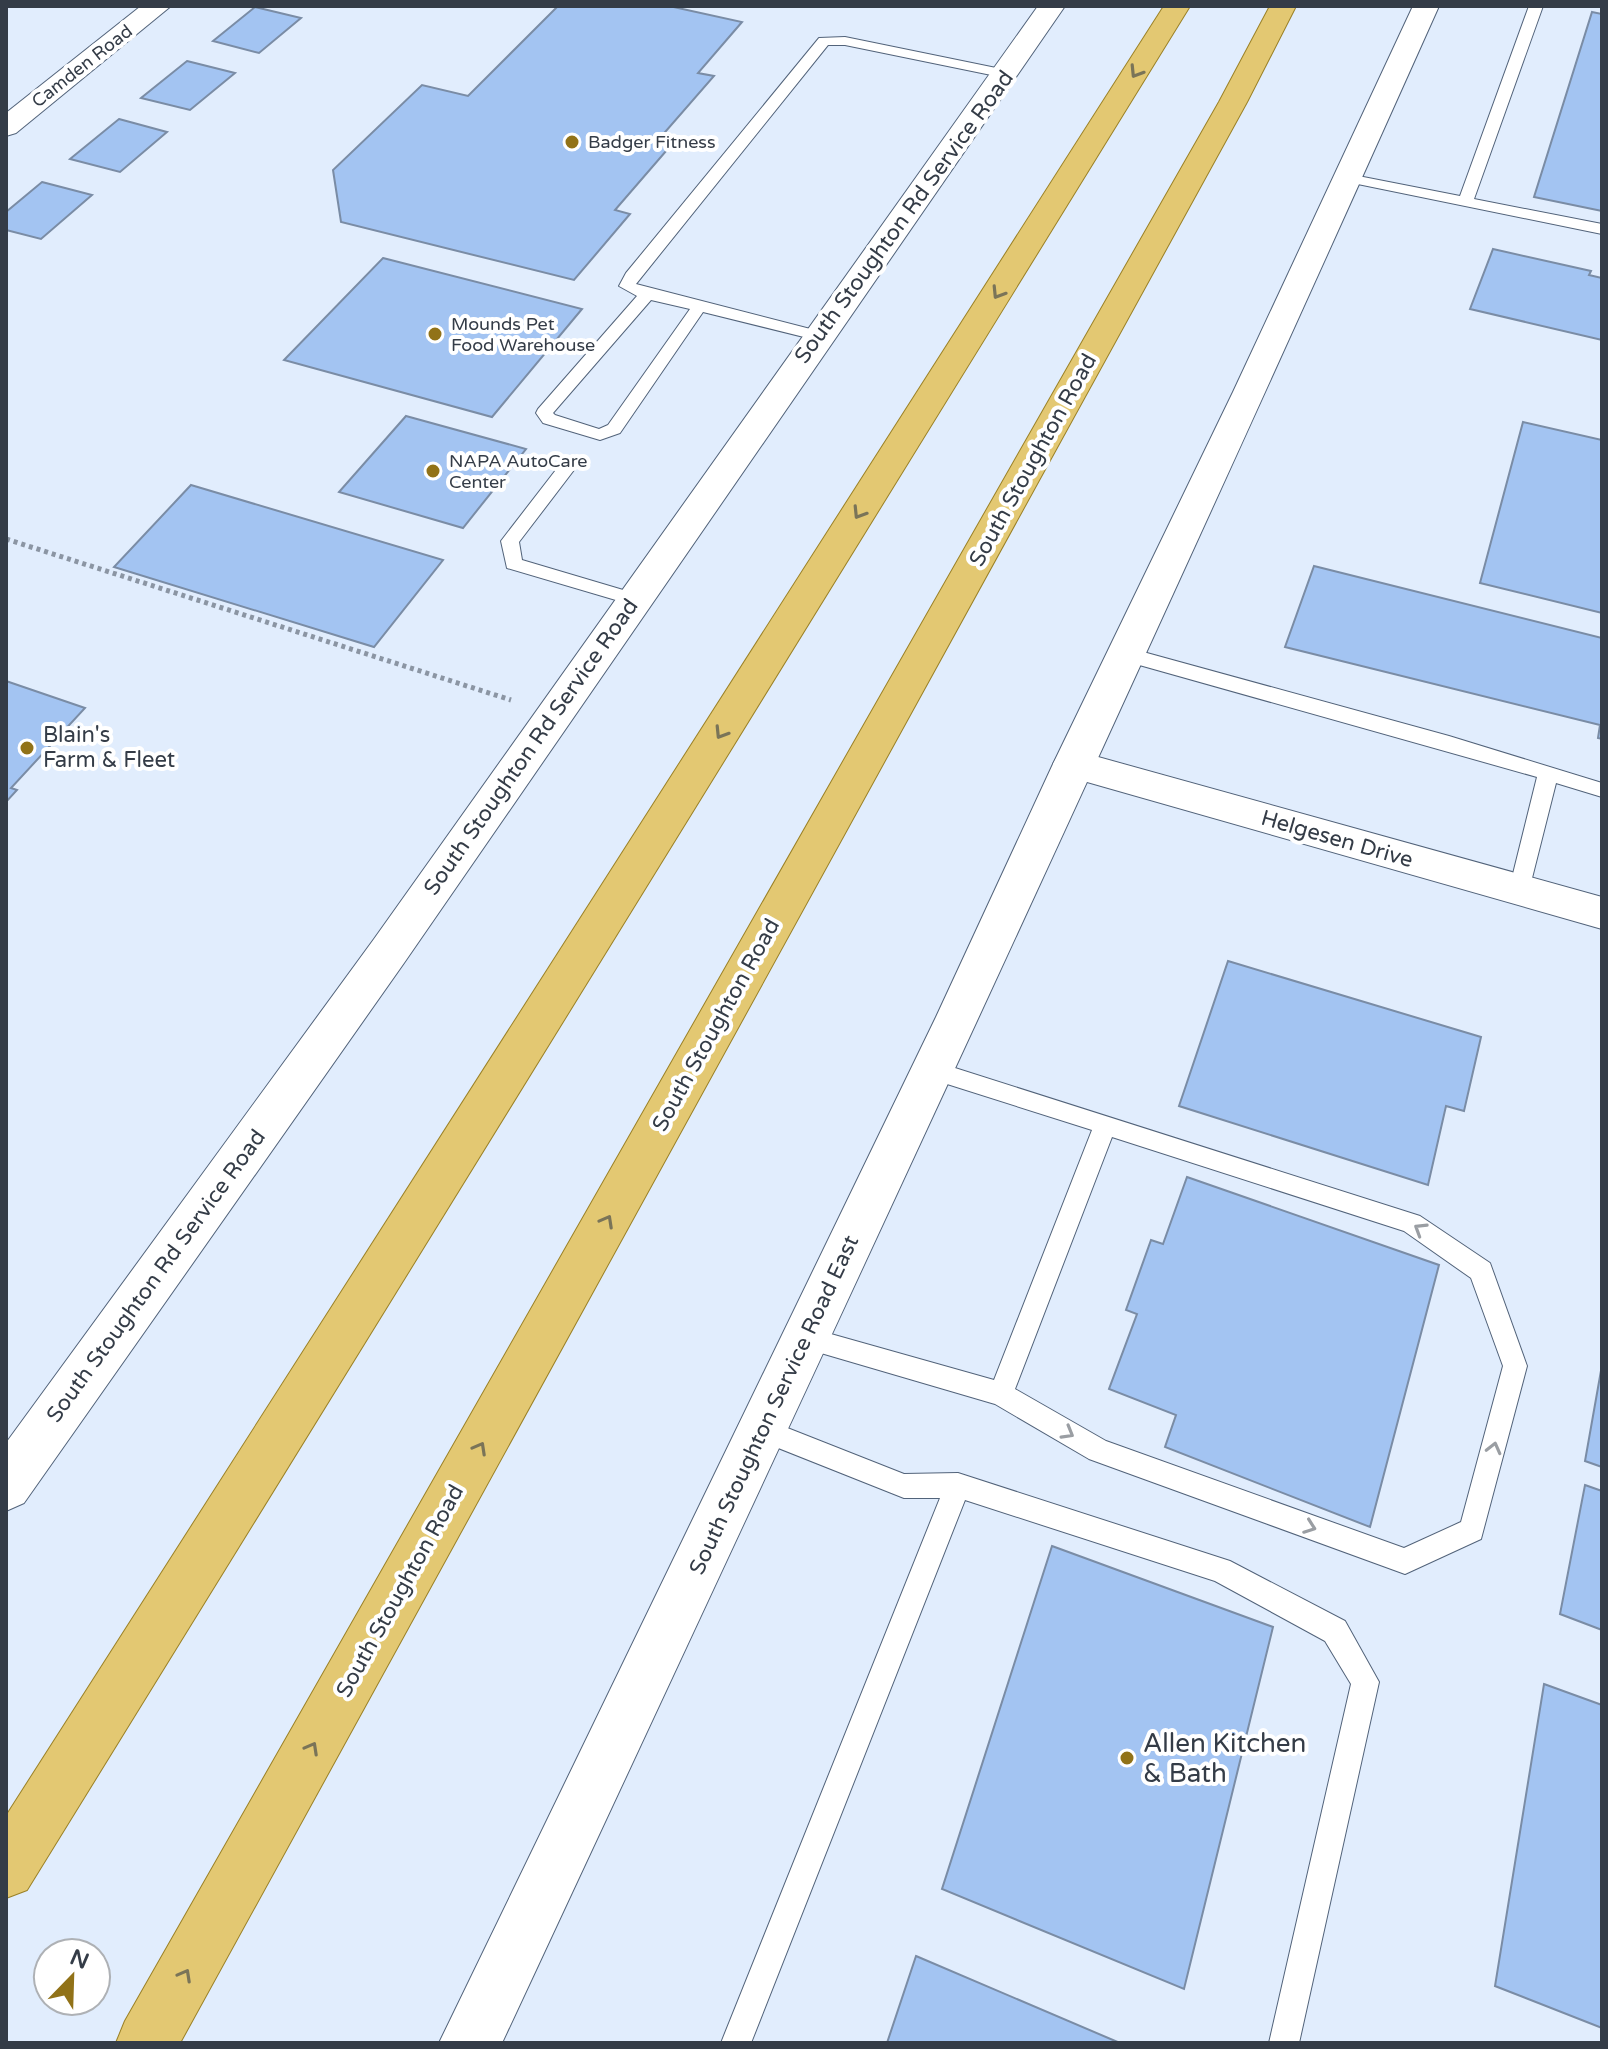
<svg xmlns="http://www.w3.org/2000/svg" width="1608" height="2049" font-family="'Varela Round',sans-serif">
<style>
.building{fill:#a3c4f2;stroke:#7a8ca5;stroke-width:2}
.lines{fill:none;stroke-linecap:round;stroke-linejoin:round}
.lane-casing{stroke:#52637a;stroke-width:2}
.street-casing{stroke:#52637a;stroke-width:2}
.secondary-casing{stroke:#52637a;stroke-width:2}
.primary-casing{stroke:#9a8026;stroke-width:2}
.path{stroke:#8b95a3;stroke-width:5;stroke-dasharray:4 4;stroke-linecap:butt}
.lane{fill:#fff;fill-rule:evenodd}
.street{fill:#fff;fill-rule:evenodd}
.secondary{fill:#fff;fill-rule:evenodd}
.primary{fill:#e3c872;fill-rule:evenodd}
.oneway{stroke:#7a7458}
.oneway2{stroke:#9a9ea3}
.poi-dot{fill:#917218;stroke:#fff;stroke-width:3}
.labels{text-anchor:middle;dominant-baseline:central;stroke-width:8;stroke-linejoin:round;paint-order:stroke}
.far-street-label{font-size:18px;fill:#343c47;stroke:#fff}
.far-poi-label{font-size:18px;fill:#343c47;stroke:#fff;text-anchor:start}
.street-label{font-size:22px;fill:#343c47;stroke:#fff}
.poi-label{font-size:22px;fill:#343c47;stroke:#fff;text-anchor:start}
.near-poi-label{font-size:26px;fill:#343c47;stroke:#fff;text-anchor:start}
</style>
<rect width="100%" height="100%" fill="#e1edfd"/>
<g class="building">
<path d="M558 6H669L742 22 698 73 714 76 659 139 673 143 615 210 630 214 574 280 341 222 333 170 422 85 468 96Z"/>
<path d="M255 7 301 18 259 53 213 41Z"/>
<path d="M1592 12 1602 14V211L1534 197Z"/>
<path d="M187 61 235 73 190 110 141 98Z"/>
<path d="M119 119 167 132 120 172 70 159Z"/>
<path d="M42 182 92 195 41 239 6 230V212Z"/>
<path d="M1493 249 1591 271 1589 275 1602 278V340L1470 309Z"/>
<path d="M383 258 582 309 492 417 284 360Z"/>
<path d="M406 416 526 449 463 528 339 492Z"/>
<path d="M1523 422 1602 440V613L1480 583Z"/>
<path d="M191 485 443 560 374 647 114 567Z"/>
<path d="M1314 566 1602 638V739L1598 738 1600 725 1285 647Z"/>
<path d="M6 681 85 708 11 788 17 790 6 802Z"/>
<path d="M1228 961 1481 1037 1464 1111 1446 1106 1428 1185 1179 1106Z"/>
<path d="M1187 1177 1439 1265 1370 1527 1165 1447 1176 1415 1109 1389 1137 1314 1126 1310 1151 1240 1163 1244Z"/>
<path d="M1602 1365V1467L1585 1461Z"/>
<path d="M1585 1485 1602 1491V1630L1560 1614Z"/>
<path d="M1052 1546 1273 1627 1184 1989 942 1889Z"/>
<path d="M1544 1684 1602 1705V2028L1495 1986Z"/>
<path d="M916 1956 1120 2043H887Z"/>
</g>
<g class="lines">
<defs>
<g id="lane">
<path d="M1529 6H1543L1474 199 1602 224V234L1343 181 1341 178 1348 174 1460 196Z"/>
<path d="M845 37 1006 70 1013 74 1006 78 845 45H828L636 284 826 333V339L820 341 703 312 620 433 600 440 543 423 536 413 538 409 637 296 619 286 626 273 819 38ZM651 300 690 309 608 425 599 429 555 415 553 413Z"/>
<path d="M568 460 577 466 519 542 522 560 640 595 642 599 640 603H626L507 568 501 541 562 462Z"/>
<path d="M1125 647 1449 736 1602 783V797L1556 783 1529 890 1526 896H1512L1509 890 1537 777 1118 659 1116 654Z"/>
<path d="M933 1061 1420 1216 1490 1263 1527 1366 1481 1539 1405 1574 1089 1459 995 1404 797 1346 794 1338 797 1330 806 1327 994 1380 1092 1130 925 1077 922 1070 925 1063ZM1112 1137 1404 1231 1471 1278 1503 1366 1461 1522 1404 1548 1106 1441 1015 1389Z"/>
<path d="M762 1418 904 1474 958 1473 1230 1561 1345 1621 1379 1682 1299 2043H1269L1351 1684 1325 1641 1215 1581 965 1500 751 2043H721L940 1498H904L753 1438 749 1430 753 1422Z"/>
</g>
<g id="street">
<path d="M141 6H171L16 133 6 136V113Z"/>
<path d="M1073 750 1602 897V929L1059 774 1053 764 1059 754Z"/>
</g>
<g id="secondary">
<path d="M1038 6H1065L404 963 24 1503 6 1511V1443L374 939Z"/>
<path d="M1413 6H1439C1134 688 818 1365 502 2043H439L936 1017 1053 764 1233 392Z"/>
</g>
<g id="primary">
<path d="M1164 6H1190L27 1890 6 1898V1816Z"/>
<path d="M1270 6H1296L1247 102 180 2043H116L125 2021 1219 102Z"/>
</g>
</defs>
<use href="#lane" class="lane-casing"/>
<use href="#street" class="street-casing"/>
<use href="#secondary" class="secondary-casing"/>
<use href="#primary" class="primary-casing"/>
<path class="path" d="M6 539 511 700"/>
<use href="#lane" class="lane"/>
<use href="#street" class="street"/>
<use href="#secondary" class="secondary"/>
<use href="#primary" class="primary"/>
</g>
<defs><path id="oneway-chevron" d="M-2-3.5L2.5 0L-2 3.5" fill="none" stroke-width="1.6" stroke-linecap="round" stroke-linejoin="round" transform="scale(2)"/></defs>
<g class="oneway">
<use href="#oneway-chevron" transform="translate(1136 72) rotate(122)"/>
<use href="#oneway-chevron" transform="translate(998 293) rotate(122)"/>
<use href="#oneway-chevron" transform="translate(859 513) rotate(122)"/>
<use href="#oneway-chevron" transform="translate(721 733) rotate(122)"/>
<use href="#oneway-chevron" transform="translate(607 1221) rotate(-61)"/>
<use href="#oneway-chevron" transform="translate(480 1448) rotate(-61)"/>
<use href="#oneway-chevron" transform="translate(312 1748) rotate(-61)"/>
<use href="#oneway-chevron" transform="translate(185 1975) rotate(-61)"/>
</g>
<g class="oneway2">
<use href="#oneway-chevron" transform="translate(1420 1229) rotate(-148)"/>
<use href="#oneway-chevron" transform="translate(1068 1433) rotate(30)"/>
<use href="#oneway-chevron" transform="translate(1494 1448) rotate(-76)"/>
<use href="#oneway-chevron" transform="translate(1310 1527) rotate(20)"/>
</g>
<g class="poi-dot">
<circle cx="572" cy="142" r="8"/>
<circle cx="435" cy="334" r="8"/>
<circle cx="433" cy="471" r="8"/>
<circle cx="27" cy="748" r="8"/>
<circle cx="1127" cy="1758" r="8"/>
</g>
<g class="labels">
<g class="far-street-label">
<text transform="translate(82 66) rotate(-38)">Camden Road</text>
</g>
<g class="far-poi-label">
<text x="588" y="142">Badger Fitness</text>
<text x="451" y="324">Mounds Pet<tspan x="451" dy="21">Food Warehouse</tspan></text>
<text x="449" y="461">NAPA AutoCare<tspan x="449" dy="21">Center</tspan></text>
</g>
<g class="street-label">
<text transform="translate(904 217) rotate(-54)">South Stoughton Rd Service Road</text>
<text transform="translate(1033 460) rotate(-61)">South Stoughton Road</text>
<text transform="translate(531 747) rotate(-55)">South Stoughton Rd Service Road</text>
<text transform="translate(1337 839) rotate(16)">Helgesen Drive</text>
<text transform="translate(716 1025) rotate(-61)">South Stoughton Road</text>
<text transform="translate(156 1276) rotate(-54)">South Stoughton Rd Service Road</text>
<text transform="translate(774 1405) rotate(-65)">South Stoughton Service Road East</text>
<text transform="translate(400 1591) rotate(-61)">South Stoughton Road</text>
</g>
<g class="poi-label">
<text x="43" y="735">Blain's<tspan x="43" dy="25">Farm &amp; Fleet</tspan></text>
</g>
<g class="near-poi-label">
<text x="1143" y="1743">Allen Kitchen<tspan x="1143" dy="30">&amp; Bath</tspan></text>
</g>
</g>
<rect width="1608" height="2049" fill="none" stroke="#343c47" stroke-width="16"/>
<g transform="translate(72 1977) rotate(23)"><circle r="38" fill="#ffffff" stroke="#aeb1b5" stroke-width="2"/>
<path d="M0-6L14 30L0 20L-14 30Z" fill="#917218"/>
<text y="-12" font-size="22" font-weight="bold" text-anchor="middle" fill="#343c47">N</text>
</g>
</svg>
